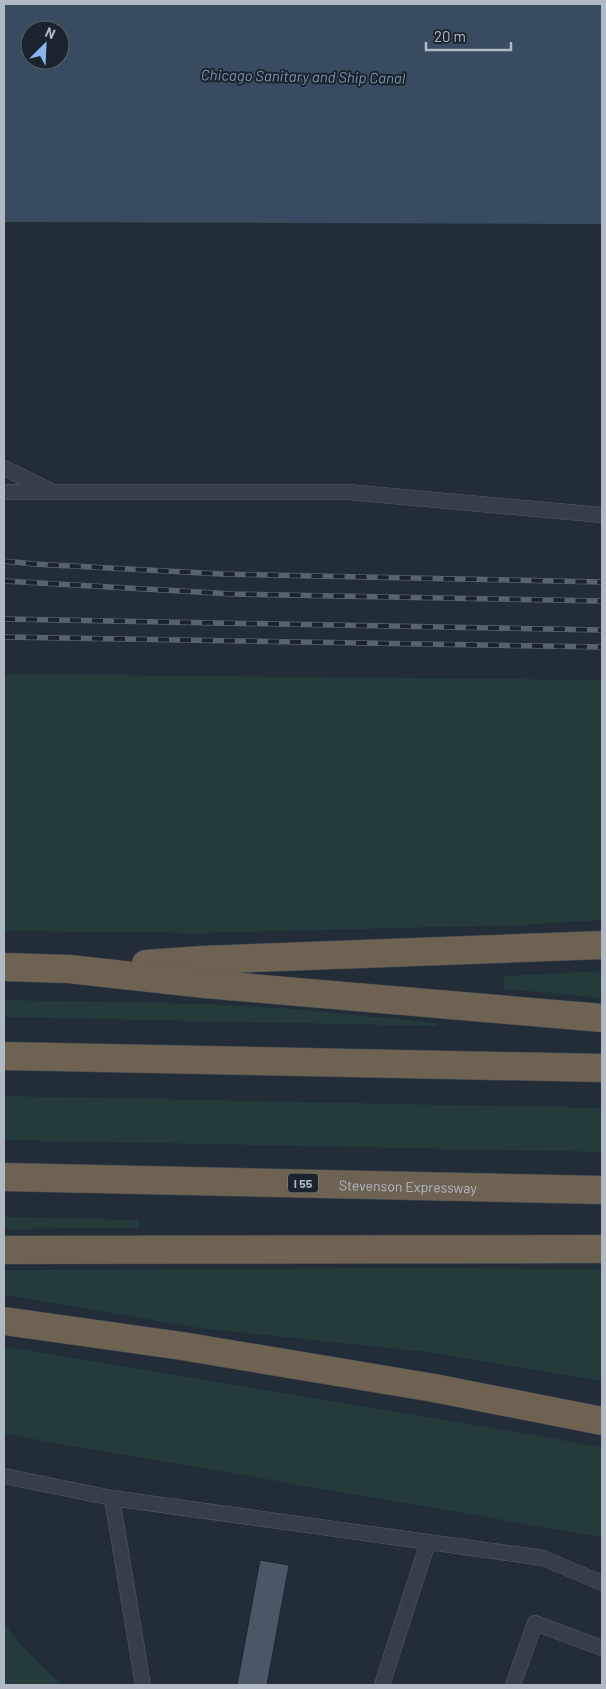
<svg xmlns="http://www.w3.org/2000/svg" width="606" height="1689" font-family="Barlow,sans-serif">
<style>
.green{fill:#253a3a}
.water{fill:#394b61;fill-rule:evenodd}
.building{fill:#4b5764;stroke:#1d262f}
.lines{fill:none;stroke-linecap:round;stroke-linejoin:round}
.lane-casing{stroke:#545c66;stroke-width:16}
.highway-casing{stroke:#414953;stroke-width:29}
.lane{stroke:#363f49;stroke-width:15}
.highway{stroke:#6e6253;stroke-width:28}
.rail-casing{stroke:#586370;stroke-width:5.5}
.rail{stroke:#1b242d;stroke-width:4;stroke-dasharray:11;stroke-linecap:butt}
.labels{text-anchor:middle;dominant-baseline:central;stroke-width:4;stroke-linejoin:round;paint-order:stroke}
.shield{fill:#1b242d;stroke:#848c97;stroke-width:1}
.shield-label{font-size:12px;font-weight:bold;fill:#b1b9c5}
.street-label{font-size:14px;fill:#b1b9c5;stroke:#1b242d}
.water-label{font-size:15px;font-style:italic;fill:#7a91ab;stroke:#1b242d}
</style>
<rect width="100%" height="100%" fill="#222d38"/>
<g class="green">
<path d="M4 674 602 680V920L522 925 200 933 4 931Z"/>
<path d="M602 971V998L504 989V976Z"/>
<path d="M4 1000 205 1004 282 1008 437 1023V1026L4 1017Z"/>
<path d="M4 1096 602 1108V1152L4 1140Z"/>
<path d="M4 1217 139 1220V1228L4 1229Z"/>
<path d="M408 1268 602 1269V1381L436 1353 199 1328 4 1295V1270Z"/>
<path d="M4 1346 602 1447V1537L4 1434Z"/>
<path d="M4 1622C18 1645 42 1666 62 1685H4Z"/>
</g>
<path class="water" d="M4 4H602V224L4 222ZM30 30H60V60H30Z"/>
<path class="building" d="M260 1560 289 1565 267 1685H237Z"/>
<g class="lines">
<defs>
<g id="lane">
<path d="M4 468 49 490"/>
<path d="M4 492H348L602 515"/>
<path d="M4 1476 112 1498"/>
<path d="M143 1685 112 1498 543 1558 602 1583"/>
<path d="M382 1685 428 1542"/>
<path d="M513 1685 535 1623 602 1648"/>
</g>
<g id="highway">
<path d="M146 964 203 960 602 945"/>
<path d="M4 967 69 969 205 984 602 1018"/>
<path d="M4 1056 602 1068"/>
<path id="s1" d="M4 1177 602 1190"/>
<path d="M4 1250 602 1249"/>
<path d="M4 1321 182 1346 434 1388 602 1421"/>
</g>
</defs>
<use href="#lane" class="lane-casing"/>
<use href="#highway" class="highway-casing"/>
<use href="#lane" class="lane"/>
<use href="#highway" class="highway"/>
<defs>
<g id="rail">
<path d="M4 561 34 564 222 574 602 582"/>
<path d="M4 581 233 594 602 601"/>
<path d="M4 619 602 630"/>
<path d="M4 637 602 647"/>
</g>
</defs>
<use href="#rail" class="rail-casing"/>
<use href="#rail" class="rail"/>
</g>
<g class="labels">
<rect class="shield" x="288" y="1173.5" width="30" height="19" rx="4"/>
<g class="shield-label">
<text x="303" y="1183">I 55</text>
</g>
<g class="street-label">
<text stroke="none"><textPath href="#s1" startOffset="404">Stevenson Expressway</textPath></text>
</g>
<g class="water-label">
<text transform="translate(303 76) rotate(1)">Chicago Sanitary and Ship Canal</text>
</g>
</g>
<rect width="606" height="1689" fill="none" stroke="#b1b9c5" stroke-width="10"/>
<g transform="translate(45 45) rotate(24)"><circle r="24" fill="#1b242d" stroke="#57606a"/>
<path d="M0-4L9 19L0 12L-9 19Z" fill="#89b6f2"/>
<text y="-8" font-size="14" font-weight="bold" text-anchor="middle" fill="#b1b9c5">N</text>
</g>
<path d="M426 42v8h85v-8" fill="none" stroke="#b1b9c5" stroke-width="2.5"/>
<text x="434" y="42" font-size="15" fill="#b1b9c5" stroke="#1b242d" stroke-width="4" paint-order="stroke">20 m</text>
</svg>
